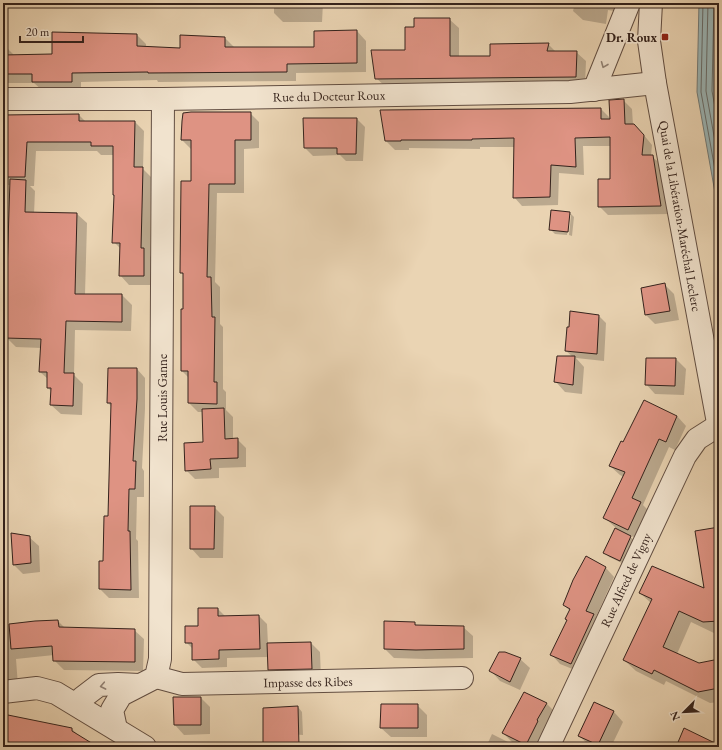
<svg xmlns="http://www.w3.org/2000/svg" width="722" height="750" font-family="'EB Garamond',serif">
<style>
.water{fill:#9bb6b7;stroke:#727b79}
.shadow{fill:#0003}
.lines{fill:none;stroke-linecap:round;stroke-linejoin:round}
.shore{stroke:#686c6a;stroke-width:1}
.building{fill:#de9383;stroke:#34221c}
.street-casing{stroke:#624e42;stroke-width:24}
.street{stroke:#f1e3ce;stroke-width:22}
.oneway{stroke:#928275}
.poi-dot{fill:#8f2418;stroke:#f1e3ce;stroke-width:1.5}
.labels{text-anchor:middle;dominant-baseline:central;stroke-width:3.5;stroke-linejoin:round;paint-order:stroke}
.poi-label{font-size:13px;font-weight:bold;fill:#34221c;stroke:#f1e3ce;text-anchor:end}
.street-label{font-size:13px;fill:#34221c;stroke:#f1e3ce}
</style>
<rect width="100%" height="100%" fill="#ead4b3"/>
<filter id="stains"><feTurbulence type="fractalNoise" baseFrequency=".005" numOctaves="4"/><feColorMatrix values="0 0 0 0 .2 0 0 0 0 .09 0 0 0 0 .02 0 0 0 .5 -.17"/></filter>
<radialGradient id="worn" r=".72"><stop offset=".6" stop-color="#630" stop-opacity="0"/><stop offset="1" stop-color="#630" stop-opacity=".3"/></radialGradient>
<path class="water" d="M699 3H719V215L697 92Z"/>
<g class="shadow">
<path d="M274 3H323L322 22H283L274 13Z"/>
<path d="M575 3H618L617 9 614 8V11L608 10 606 24 583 20 573 11Z"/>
<path d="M449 19 459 28V57H491L548 44 556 52H576L586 61 585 85 386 87 376 78 406 51 415 28Z"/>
<path d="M357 31 366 41V72L296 73V81L158 82 157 80 81 82V91H43L34 83H3V49H8L15 56 53 55 137 35 146 44V48L181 49 225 38 234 47 315 48Z"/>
<path d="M623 100 632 109 633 125 643 134 652 145 651 156 661 164 670 214 608 215 599 206 611 180V146H583L584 175 559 173 558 205 522 206 514 197 515 147H480V149L409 148V150H395L386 141 601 109 611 119Z"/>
<path d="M250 113 259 122V148L244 149V193H217L215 282 220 287V324L223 327V389L226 392V410L233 417V439H237L246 448V467L219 468V478L195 479 186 470 204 443 203 412H198L189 403V378L182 371V310H184V276L181 272 192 182 191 149 182 140Z"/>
<path d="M79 115 86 122H135L144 131 143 169 151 177 150 256 152 258 153 285H129L120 275 121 249 114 242 115 197 114 195V155H101L97 151H36L34 186H30L35 191 34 214H77L87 223 85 295H122L132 305 131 331 75 330 74 375 83 384 82 415 61 414 51 405 52 392 48 388V379L40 372 41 348 16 347 6 337 10 185H3V116Z"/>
<path d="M304 119H357L365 127 363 161H346L340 155 313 156 305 148Z"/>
<path d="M570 213 574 217 572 236 569 235 571 215H569L567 235 555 234 550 229Z"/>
<path d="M664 284 674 294 679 320 655 324 646 315 642 288Z"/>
<path d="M571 312 599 316 606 323 604 361 576 358 584 367 582 394 565 392 556 382 573 357 566 351 570 328Z"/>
<path d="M647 359H676L686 369 684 395 655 394 646 384Z"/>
<path d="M137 369 145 378V409L142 468 144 471V497H137L136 539 138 541 139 598H109L100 589 104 562 109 517 112 407 108 403Z"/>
<path d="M644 401 677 416 686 426 675 450 669 447 643 505 650 512 637 538 628 535 635 541 624 564 609 557 605 552 616 528 605 518 624 477 620 475 610 466 624 443Z"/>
<path d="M214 507 224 517 223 558H200L191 548Z"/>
<path d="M719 528V633L716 634 691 622 677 654 699 664 719 660V702L710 703 666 681 664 685 636 671 624 660 651 603 640 593 705 590Z"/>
<path d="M29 537 39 546 40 572 23 574 14 565Z"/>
<path d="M586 558 606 568 614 577 596 617 603 624 580 672 560 664 552 655 568 620 570 611 564 605Z"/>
<path d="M199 609H218L225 616H259L267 624 268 644 311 643 320 652 321 678 278 679 269 669V657L227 658V667L202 668 193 659V649L186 642 199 627Z"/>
<path d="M58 621 65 628 134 630 144 639 143 671 64 670 54 660V655L16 659 18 686 3 687V625Z"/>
<path d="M414 623 418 626 463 627 473 636V658L426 659 394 658 385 649Z"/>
<path d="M520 659 530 668 520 690 500 681 491 671Z"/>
<path d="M524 693 547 704 555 712 538 747H523L512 742 503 733Z"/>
<path d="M174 698H201L210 707V734L184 735 175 725Z"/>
<path d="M594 703 614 712 623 722 611 747H593L589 745 579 736Z"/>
<path d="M417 705 427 715V737H391L381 728Z"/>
<path d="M298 707 302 712 303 735 289 734 286 747H264Z"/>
<path d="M3 715 72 729 81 738 96 747H3Z"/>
<path d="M492 734 510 743 515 747H486Z"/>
</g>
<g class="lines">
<g class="shore">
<path d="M703 3 701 92 719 192"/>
<path d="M708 3 706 91 719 164"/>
<path d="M714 3 712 91 719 129"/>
</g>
</g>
<g class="building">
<path d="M414 18H450V56H490V44L549 43 547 51H577L576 77 375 79 371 50H405V27H414Z"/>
<path d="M357 30V63L287 64V72L148 73V72L72 73V82H32V74H3V55L52 54V32L137 34V46L180 48V35L225 37V47H314V31Z"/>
<path d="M624 99 625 124H634L644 135 642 155H653L661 206 598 207V179H610V137L575 138 576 167 551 165 550 197 513 198 514 138 472 139V140H401V141H385L380 110 601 108V119H610L609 100Z"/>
<path d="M191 112H251V140H235V184H209L207 277H211L212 317H215L214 382H217V404L188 403V371H181V309H183V273H180L181 181H191V140H181L182 121 183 113Z"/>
<path d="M79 114V121H135L134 167H143L141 248H144V276H119L120 243H112L114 195H113V146H91V142H27L25 177H3V115Z"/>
<path d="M303 118H357L356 154H337V148H304Z"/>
<path d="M10 179 26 180 25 212 77 213 75 294H122V322L66 321 64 373H74L73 406 50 405 51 388H47V372H39L41 339 5 338Z"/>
<path d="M551 210 570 212 568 232 549 230Z"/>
<path d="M665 283 670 311 645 315 641 288Z"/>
<path d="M570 311 599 315 597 354 565 351 567 327H569Z"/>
<path d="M557 356H575L573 385 554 382Z"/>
<path d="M646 358H676L675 386 645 385Z"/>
<path d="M108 368H137V399L133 461H136L135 489H129L128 531H130L131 590 99 589V561H103L104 516H108L111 403H107Z"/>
<path d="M644 400 677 416 666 442 659 439 632 498 641 502 628 530 603 518 625 472 609 466 621 441 623 442Z"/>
<path d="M224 408 225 439 238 438V458L210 459 211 469 185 471 184 443 203 442 202 409Z"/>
<path d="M190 506H215L214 549H190Z"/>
<path d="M719 527V621L703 622 679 611 663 647 699 663 719 659V688L698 692 654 670 652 674 623 660 652 599 639 593 652 566 704 588 695 531Z"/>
<path d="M615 528 631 536 620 561 603 553Z"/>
<path d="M11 533 30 536 31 563 13 565Z"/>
<path d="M586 556 606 567 586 611 594 614 571 664 550 655 567 620 565 619 570 609 563 605 573 580Z"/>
<path d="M198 608H218V616L259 615 260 649 219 650V659L192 660V643H185V626H198Z"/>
<path d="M58 620 59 627 135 629V662L53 661 52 646 11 649 9 624 35 621Z"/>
<path d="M384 621 415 622V625L464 626V649L416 650 384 649Z"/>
<path d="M311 642 312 669 268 670 267 643Z"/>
<path d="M499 652H505L521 658 510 682 489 671Z"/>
<path d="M524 692 547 703 537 720 538 721 526 745 502 733Z"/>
<path d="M173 697H201V725H174Z"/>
<path d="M594 702 614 711 598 745 578 736Z"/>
<path d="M381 704H418V728H380Z"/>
<path d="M298 706 299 747H263V708Z"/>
<path d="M3 714 72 728V731L98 747H32L3 741Z"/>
<path d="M684 728 719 745V747H676Z"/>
</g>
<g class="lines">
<defs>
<g id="street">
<path d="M651 3 649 41 655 83 719 428"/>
<path d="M594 90 629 3"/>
<path d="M3 99H163L570 92 655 83"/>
<path d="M156 677 182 684 462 678"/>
<path d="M3 692 37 688 56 693 145 747"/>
<path d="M83 709 82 698 99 685 118 684 139 685"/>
<path d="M116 729 112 710 121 695 156 677 160 659 163 99"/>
<path d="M548 747 685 456 697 439 719 425"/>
</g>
</defs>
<use href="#street" class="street-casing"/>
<use href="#street" class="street"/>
</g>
<defs><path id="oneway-chevron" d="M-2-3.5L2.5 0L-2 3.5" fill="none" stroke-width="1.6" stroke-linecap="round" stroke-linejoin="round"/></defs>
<g class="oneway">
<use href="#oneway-chevron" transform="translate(604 65) rotate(112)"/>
<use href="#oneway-chevron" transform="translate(103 686) rotate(169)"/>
</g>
<rect class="poi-dot" x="661" y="33" width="8" height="8" rx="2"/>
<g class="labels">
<g class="poi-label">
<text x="657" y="37">Dr. Roux</text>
</g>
<g class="street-label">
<text transform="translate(329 96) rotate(-1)">Rue du Docteur Roux</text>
<text transform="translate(680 216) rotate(80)">Quai de la Libération-Maréchal Leclerc</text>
<text transform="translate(162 398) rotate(-90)">Rue Louis Ganne</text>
<text transform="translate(626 580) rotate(-65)">Rue Alfred de Vigny</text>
<text transform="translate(308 682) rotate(-1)">Impasse des Ribes</text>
</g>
</g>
<rect width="722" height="750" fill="none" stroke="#ead4b3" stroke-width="16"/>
<rect x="4" y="4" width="714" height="742" fill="none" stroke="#34221c" stroke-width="2"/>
<rect x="8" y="8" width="706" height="734" fill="none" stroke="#34221c"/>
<g transform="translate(684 712) rotate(246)" stroke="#f1e3ce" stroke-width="3" paint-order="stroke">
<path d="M0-3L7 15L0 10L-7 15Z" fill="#34221c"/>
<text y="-6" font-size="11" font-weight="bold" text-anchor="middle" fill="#34221c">N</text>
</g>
<path d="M20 36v6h63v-6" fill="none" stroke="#34221c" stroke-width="2"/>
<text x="26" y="36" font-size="12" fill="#34221c" stroke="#f1e3ce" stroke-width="3" paint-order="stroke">20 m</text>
<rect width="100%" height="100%" filter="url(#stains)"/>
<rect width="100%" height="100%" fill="url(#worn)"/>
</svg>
